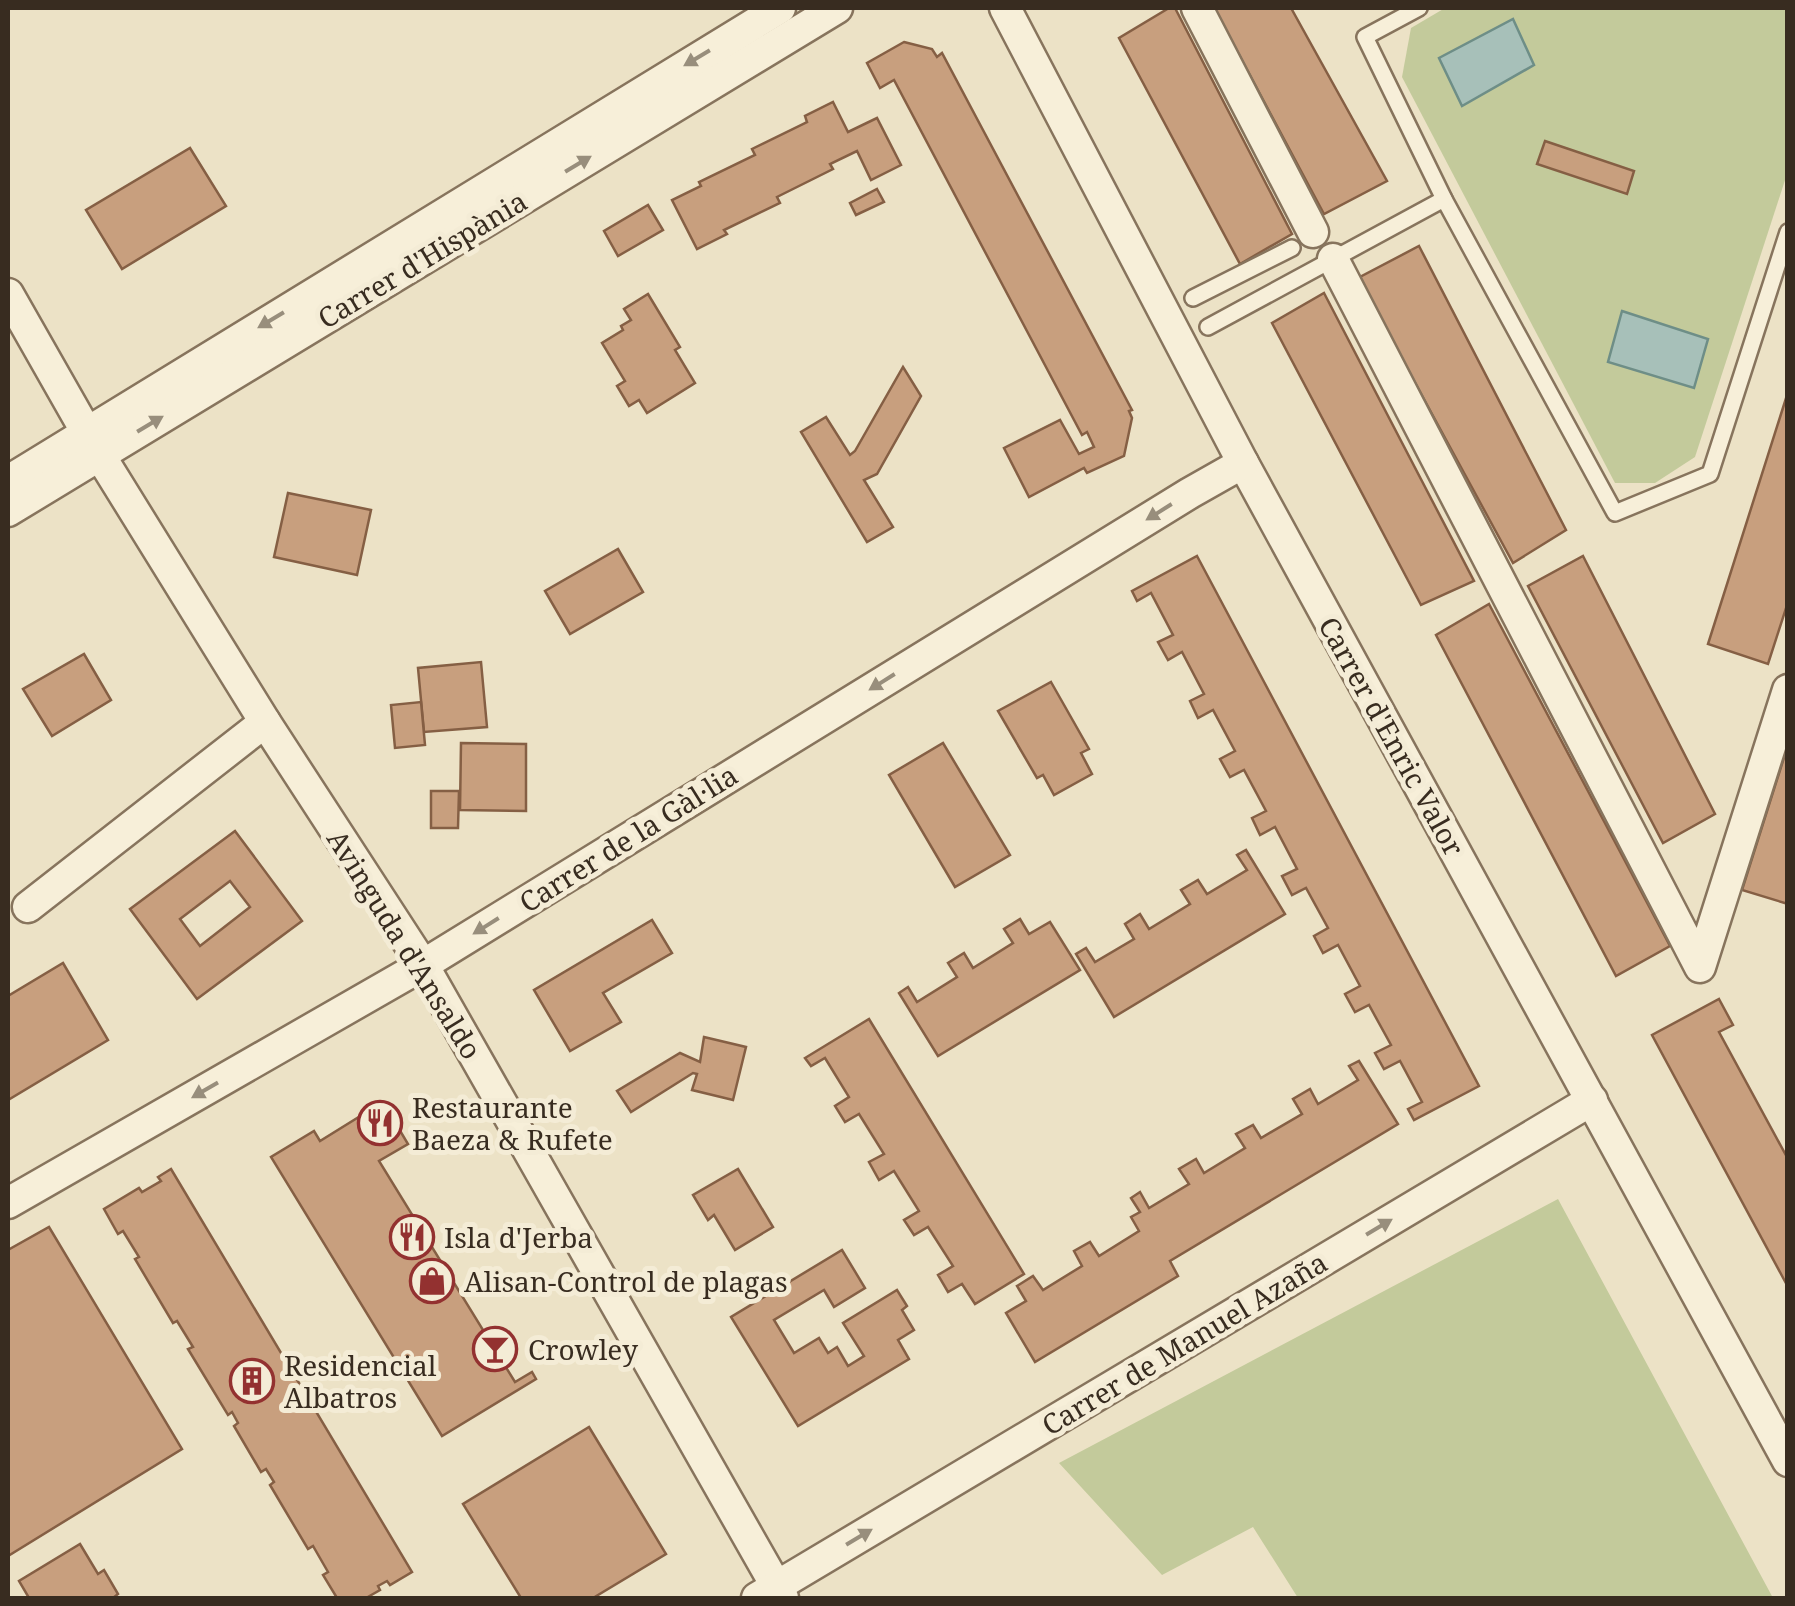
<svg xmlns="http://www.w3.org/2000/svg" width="1795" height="1606" font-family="'Noto Serif',serif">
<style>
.green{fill:#c3ca9b}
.water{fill:#a7c0b9;stroke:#6e8e87;stroke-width:2.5}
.building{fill:#c89f7e;stroke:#855f44;stroke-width:2.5;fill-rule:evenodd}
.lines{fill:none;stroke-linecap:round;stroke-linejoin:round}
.lane-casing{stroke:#87745d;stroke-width:20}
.street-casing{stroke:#87745d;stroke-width:35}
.lane{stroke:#f7efd9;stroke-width:15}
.street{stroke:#f7efd9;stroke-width:30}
.oneway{fill:#988e7c}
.labels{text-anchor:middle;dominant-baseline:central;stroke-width:10;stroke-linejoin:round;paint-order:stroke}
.street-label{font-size:28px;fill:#382c20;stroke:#f4ecd6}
.poi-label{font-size:28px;fill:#382c20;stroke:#f4ecd6;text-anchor:start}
</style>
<rect width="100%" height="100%" fill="#ece2c6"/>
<g class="green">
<path d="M1445 8H1787V174L1695 457 1655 483H1615L1402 77 1411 28Z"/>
<path d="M1558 1199 1773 1598H1298L1253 1527 1162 1575 1059 1463Z"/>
</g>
<g class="water">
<path d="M1513 19 1534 65 1462 106 1439 58Z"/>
<path d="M1622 311 1708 339 1694 388 1608 362Z"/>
</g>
<g class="building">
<path d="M1169 8H1175L1292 234 1240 264 1119 38Z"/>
<path d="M1214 8H1291L1387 181 1324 214Z"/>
<path d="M904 42 932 49 937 57 942 53 1132 410 1129 411 1132 418 1124 456 1087 473 1084 468 1029 497 1004 448 1060 420 1079 454 1094 447 1087 432 1082 435 894 80 880 88 867 63Z"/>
<path d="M833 102 848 132 877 118 901 165 871 180 857 151 830 164 833 169 777 197 780 203 724 230 727 234 697 249 672 200 701 186 699 182 755 155 752 149 807 122 805 116Z"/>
<path d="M1545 141 1634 171 1627 194 1537 164Z"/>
<path d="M190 148 226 206 122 269 86 210Z"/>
<path d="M877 189 884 202 856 215 850 203Z"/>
<path d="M648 205 663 230 618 256 604 231Z"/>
<path d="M1419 246 1566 530 1513 563 1358 278Z"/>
<path d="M1324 293 1474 581 1421 605 1272 323Z"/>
<path d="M648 294 680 347 675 350 695 383 647 413 639 400 629 406 617 386 625 381 602 343 623 330 621 326 631 320 624 309Z"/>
<path d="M903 367 921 396 877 474 864 480 893 527 867 542 801 432 826 417 850 455 855 451Z"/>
<path d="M1788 392V602L1768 664 1708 644Z"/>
<path d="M288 493 371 510 357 575 274 557Z"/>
<path d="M618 549 643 592 570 634 545 591Z"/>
<path d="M1197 556 1479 1086 1414 1120 1408 1109 1422 1102 1400 1061 1384 1069 1375 1053 1391 1045 1369 1005 1355 1012 1345 994 1360 986 1338 945 1323 953 1314 936 1328 928 1306 888 1292 895 1282 876 1297 869 1275 827 1260 835 1252 818 1266 811 1244 770 1230 777 1220 759 1235 751 1213 710 1198 718 1190 701 1204 694 1182 652 1168 660 1158 642 1173 635 1151 593 1137 601 1132 591Z"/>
<path d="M1583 556 1715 814 1663 843 1528 586Z"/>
<path d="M1489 604 1670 946 1616 976 1436 635Z"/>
<path d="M84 654 111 700 52 736 23 689Z"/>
<path d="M481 662 487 727 424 732 418 668Z"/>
<path d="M1051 682 1089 749 1081 753 1092 774 1054 795 1043 775 1037 778 998 711Z"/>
<path d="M421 702 425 745 395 748 391 705Z"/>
<path d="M461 743 526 744V811L460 810Z"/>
<path d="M943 743 1010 855 955 887 889 775Z"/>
<path d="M1788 745V904L1742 890Z"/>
<path d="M431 791H459L458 828H431Z"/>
<path d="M235 831 302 921 197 999 130 909ZM230 881 250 907 200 946 180 919Z"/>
<path d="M1246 850 1285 914 1114 1017 1076 954 1086 948 1095 962 1134 939 1125 924 1140 914 1149 929 1190 904 1181 890 1198 880 1207 894 1247 870 1237 855Z"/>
<path d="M1020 919 1029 934 1050 922 1080 970 938 1056 899 993 908 987 917 1002 957 977 948 963 964 953 973 968 1013 943 1004 929Z"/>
<path d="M652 920 672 953 603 993 621 1022 570 1051 534 990Z"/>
<path d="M63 963 108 1040 8 1100V996Z"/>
<path d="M1719 999 1733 1025 1719 1032 1788 1159V1287L1652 1035Z"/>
<path d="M869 1019 1024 1274 975 1304 962 1284 948 1292 938 1275 953 1266 928 1227 914 1235 904 1220 919 1211 894 1171 879 1180 869 1162 884 1154 859 1114 845 1122 835 1106 849 1097 825 1058 811 1066 805 1058Z"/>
<path d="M704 1037 746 1047 733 1100 692 1090 697 1074 693 1073 631 1112 617 1091 680 1053 700 1062Z"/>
<path d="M1359 1061 1398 1124 1170 1261 1178 1276 1035 1362 1006 1313 1026 1301 1017 1286 1033 1276 1043 1290 1082 1266 1074 1251 1090 1242 1099 1256 1139 1231 1131 1217 1140 1212 1131 1198 1140 1192 1149 1208 1189 1184 1179 1169 1196 1159 1204 1173 1245 1148 1236 1134 1253 1125 1261 1138 1302 1114 1293 1099 1310 1089 1318 1104 1358 1080 1349 1066Z"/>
<path d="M383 1102 408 1144 379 1161 515 1382 532 1372 536 1379 442 1436 271 1157 314 1131 320 1141Z"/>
<path d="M171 1169 412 1572 390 1585 387 1581 378 1586 380 1590 366 1598H337L323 1575 328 1572 313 1546 308 1549 270 1485 274 1482 266 1469 261 1472 234 1426 238 1423 232 1412 228 1415 188 1349 193 1347 177 1321 173 1323 135 1259 139 1257 123 1231 118 1234 104 1209 139 1188 142 1192 161 1181 158 1177Z"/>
<path d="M738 1169 773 1227 735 1250 714 1215 708 1220 693 1195Z"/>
<path d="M49 1227 182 1449 8 1556V1250Z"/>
<path d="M842 1250 865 1288 834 1307 824 1290 774 1320 794 1353 819 1338 828 1353 837 1347 848 1366 864 1356 843 1323 897 1290 907 1306 902 1310 914 1330 898 1340 909 1359 798 1426 731 1317Z"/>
<path d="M589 1427 666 1554 593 1598H521L463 1504Z"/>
<path d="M80 1544 98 1574 104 1570 118 1594 113 1598H29L19 1581Z"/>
</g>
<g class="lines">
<defs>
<g id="lane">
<path d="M1419 8 1365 37 1444 199 1615 513 1710 474 1788 232"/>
<path d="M1193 298 1292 248"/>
<path d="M1208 327 1444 199"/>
</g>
<g id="street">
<path d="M1005 8 1243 463 1788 1461"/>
<path d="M1197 8 1313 232"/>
<path d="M1333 259 1700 967 1788 690"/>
<path d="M8 294 99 454 265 722 423 965 783 1598"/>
<path d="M8 481 780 8"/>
<path d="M8 511 837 8"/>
<path d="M28 907 265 722"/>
<path d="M8 1203 423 965 1190 493 1243 463"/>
<path d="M757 1598 1592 1100"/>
</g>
</defs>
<use href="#lane" class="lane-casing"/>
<use href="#street" class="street-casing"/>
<use href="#lane" class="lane"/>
<use href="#street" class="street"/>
</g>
<defs><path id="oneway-solid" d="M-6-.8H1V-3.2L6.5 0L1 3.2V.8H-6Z" transform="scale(2.5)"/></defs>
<g class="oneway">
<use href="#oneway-solid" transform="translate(697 58) rotate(149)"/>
<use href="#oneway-solid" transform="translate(578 164) rotate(-31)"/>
<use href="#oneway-solid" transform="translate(271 320) rotate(149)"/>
<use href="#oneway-solid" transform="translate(150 424) rotate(-31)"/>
<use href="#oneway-solid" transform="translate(1159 512) rotate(148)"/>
<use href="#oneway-solid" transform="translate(882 682) rotate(148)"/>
<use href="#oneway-solid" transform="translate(486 926) rotate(148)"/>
<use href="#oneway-solid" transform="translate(205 1090) rotate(150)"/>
<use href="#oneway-solid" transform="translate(1379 1227) rotate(-31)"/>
<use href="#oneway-solid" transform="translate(859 1537) rotate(-31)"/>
</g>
<defs>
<symbol id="restaurant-ring" viewBox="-11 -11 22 22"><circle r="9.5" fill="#f4ecd6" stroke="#933130" stroke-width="1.5"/><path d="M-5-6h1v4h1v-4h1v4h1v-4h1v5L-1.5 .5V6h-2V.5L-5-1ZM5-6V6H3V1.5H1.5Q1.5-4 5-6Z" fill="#933130"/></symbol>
<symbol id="shop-ring" viewBox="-11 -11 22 22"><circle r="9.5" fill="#f4ecd6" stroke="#933130" stroke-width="1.5"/><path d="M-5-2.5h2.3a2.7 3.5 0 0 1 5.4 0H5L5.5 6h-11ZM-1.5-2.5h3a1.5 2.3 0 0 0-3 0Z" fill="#933130"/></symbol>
<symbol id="bar-ring" viewBox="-11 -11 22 22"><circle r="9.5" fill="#f4ecd6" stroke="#933130" stroke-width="1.5"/><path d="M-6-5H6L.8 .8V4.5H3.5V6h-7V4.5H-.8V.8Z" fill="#933130"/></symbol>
<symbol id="building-ring" viewBox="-11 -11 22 22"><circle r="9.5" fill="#f4ecd6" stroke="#933130" stroke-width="1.5"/><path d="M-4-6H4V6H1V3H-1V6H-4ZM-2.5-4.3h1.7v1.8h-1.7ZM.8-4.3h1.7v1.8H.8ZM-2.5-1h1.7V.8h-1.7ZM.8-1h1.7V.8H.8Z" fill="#933130"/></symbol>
</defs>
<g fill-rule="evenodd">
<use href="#restaurant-ring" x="355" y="1098" width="50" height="50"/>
<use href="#restaurant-ring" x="387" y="1212" width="50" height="50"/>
<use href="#shop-ring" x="407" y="1256" width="50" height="50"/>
<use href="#bar-ring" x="470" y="1324" width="50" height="50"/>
<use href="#building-ring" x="227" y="1356" width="50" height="50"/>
</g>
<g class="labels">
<g class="street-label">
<text transform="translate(422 259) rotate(-31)">Carrer d'Hispània</text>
<text transform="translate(1392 736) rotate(61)">Carrer d'Enric Valor</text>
<text transform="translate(628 838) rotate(-32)">Carrer de la Gàl·lia</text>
<text transform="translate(405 944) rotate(58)">Avinguda d'Ansaldo</text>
<text transform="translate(1184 1343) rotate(-31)">Carrer de Manuel Azaña</text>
</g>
<g class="poi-label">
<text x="412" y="1107">Restaurante<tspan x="412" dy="32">Baeza &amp; Rufete</tspan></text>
<text x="444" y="1237">Isla d'Jerba</text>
<text x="464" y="1281">Alisan-Control de plagas</text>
<text x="528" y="1349">Crowley</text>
<text x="284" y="1365">Residencial<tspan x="284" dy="32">Albatros</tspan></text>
</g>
</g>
<rect width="1795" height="1606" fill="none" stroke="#382c20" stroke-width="20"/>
</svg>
